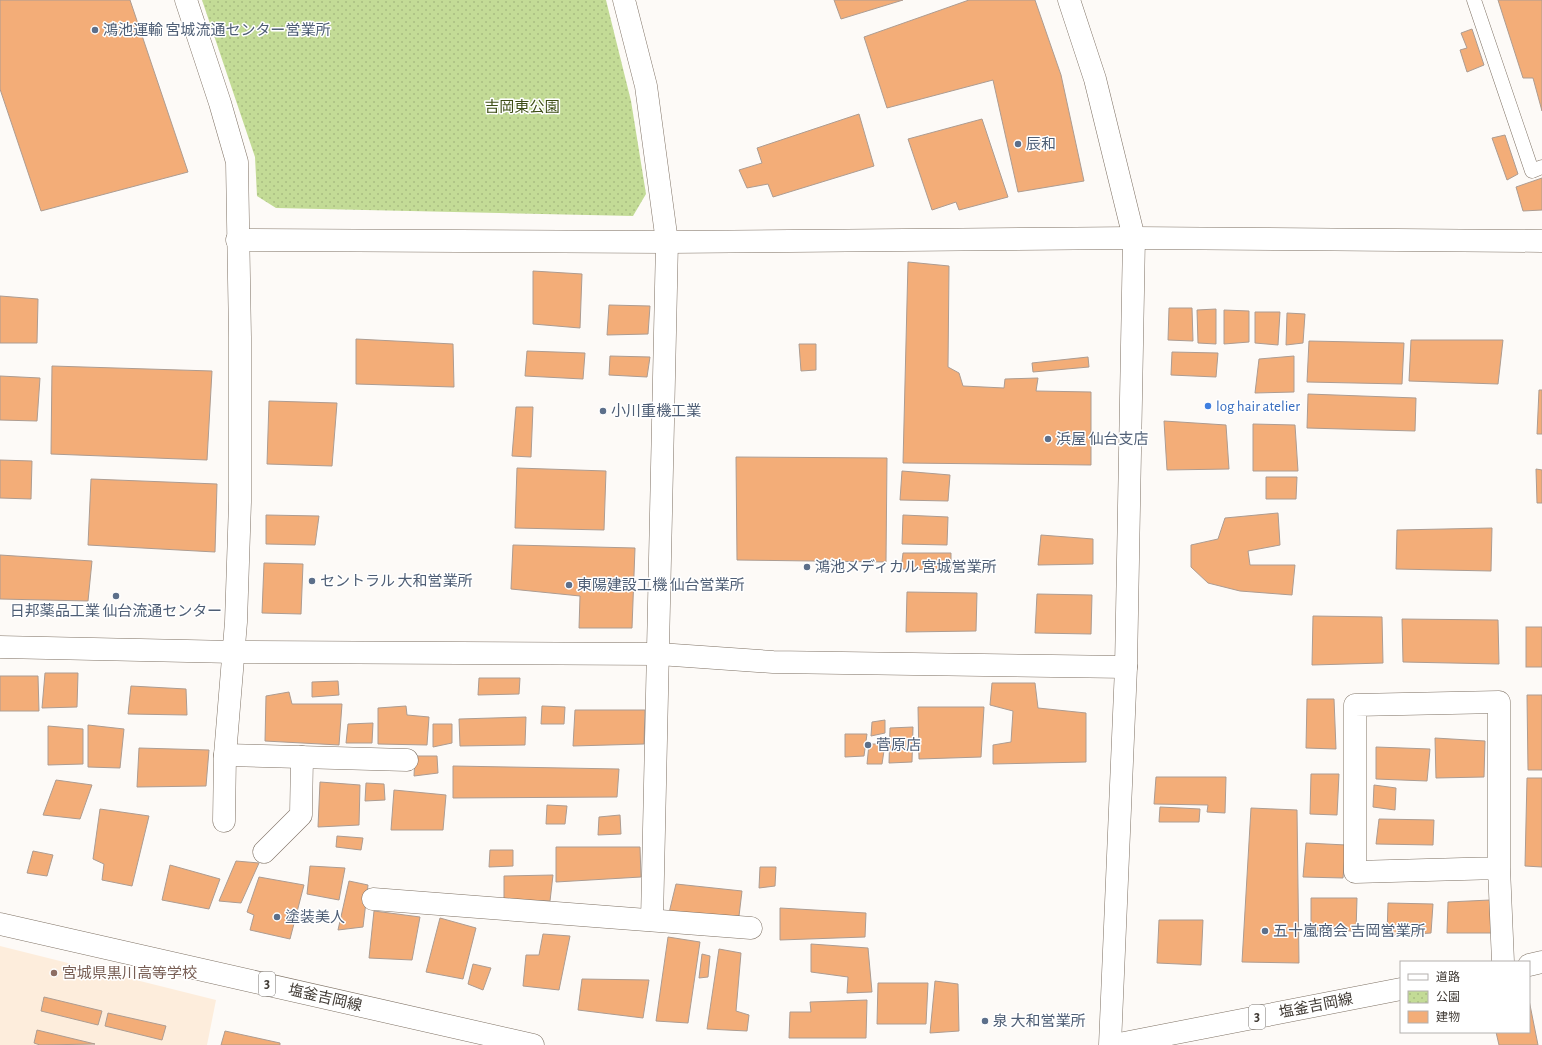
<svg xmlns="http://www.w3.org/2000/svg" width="1542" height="1045" font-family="'Alegreya Sans','Noto Sans JP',sans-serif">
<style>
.built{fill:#fdeddc}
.park{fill:url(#park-dots)}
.building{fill:#f3ad78;stroke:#ad9c91}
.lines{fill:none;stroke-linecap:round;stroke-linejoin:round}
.service-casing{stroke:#7f7265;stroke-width:15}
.minor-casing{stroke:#7f7265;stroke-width:23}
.tertiary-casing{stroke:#7f7265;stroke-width:23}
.primary-casing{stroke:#7f7265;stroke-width:23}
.service{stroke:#fff;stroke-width:14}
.minor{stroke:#fff;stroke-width:22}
.tertiary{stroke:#fff;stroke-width:22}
.primary{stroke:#fff;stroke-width:22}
.service-dot{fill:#5c6f8a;stroke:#fff;stroke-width:1.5}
.shop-dot{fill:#3f7fe0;stroke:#fff;stroke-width:1.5}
.education-dot{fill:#8d6e63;stroke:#fff;stroke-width:1.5}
.labels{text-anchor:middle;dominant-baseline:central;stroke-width:3;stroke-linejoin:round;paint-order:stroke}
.shield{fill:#fff;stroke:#797571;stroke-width:1}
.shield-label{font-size:14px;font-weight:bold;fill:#403a34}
.service-label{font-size:15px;fill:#4e5e75;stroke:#fff;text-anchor:start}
.park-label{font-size:15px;fill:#3d4d15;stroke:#fff}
.shop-label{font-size:15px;fill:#366cbe;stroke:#fff;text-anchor:start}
.education-label{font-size:15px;fill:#785e54;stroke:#fff;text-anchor:start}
.street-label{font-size:15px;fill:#403a34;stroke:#fff}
</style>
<defs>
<pattern id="park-dots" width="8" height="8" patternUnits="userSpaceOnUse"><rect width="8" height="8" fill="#c3db96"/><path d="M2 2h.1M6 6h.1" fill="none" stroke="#a9bd82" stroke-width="1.8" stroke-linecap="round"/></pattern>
</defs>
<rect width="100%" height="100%" fill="#fdfaf7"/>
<path class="built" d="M0 946 216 1000 207 1045H0Z"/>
<path class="park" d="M202 0H606L631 101 646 194 633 216 276 208 257 196 255 157Z"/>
<g class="building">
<path d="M0 0H130L188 172 41 211 0 89Z"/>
<path d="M834 0H903L841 19Z"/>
<path d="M969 0H1035L1061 75 1084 181 1018 192 993 80 887 108 864 37Z"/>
<path d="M1498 0H1542V111L1533 78H1523Z"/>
<path d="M1472 29 1484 65 1467 72 1460 50 1467 48 1461 33Z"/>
<path d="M859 114 874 166 773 197 768 184 747 188 739 170 762 163 757 148Z"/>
<path d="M982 119 1008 197 959 210 956 202 932 210 908 139Z"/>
<path d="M1505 135 1518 174 1507 180 1492 138Z"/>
<path d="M1542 178V210L1523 211 1516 187Z"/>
<path d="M908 262 949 266 948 367 959 373 963 386 1004 388 1005 379 1038 378 1036 391 1091 392V465L903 463Z"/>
<path d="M533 271 582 274 580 328 533 324Z"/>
<path d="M0 296 38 299 37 343H0Z"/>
<path d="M609 305 650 306 648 334 607 335Z"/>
<path d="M1169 308H1192L1193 341 1168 340Z"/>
<path d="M1216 309V344L1198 343 1197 310Z"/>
<path d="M1224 310 1249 311V342L1224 344Z"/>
<path d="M1255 312H1280L1278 345 1255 343Z"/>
<path d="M1287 313 1305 314 1303 343 1286 345Z"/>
<path d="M356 339 453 344 454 387 356 384Z"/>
<path d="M1411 340H1503L1498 384 1409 381Z"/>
<path d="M1309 341 1404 343 1402 384 1307 382Z"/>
<path d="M799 344H816V370L801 371Z"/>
<path d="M527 351 585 353 583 379 525 376Z"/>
<path d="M1172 352 1218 353 1216 377 1171 375Z"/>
<path d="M610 356 650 357 647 377 609 375Z"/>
<path d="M1294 356V392L1255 393 1259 359Z"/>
<path d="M1088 357 1089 367 1033 372 1032 363Z"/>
<path d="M52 366 212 371 207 460 51 454Z"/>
<path d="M0 376 40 378 37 421 0 420Z"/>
<path d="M1539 390H1542V434H1537Z"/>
<path d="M1308 394 1416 398 1415 431 1307 428Z"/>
<path d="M269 401 337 403 332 466 267 464Z"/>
<path d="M516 407H533L531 457 512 456Z"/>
<path d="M1164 421 1226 425 1229 469 1167 470Z"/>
<path d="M1253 424 1295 425 1298 471H1253Z"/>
<path d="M736 457 887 458 886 562 737 560Z"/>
<path d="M0 460 32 461 31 499 0 498Z"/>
<path d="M517 468 606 471 604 530 515 528Z"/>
<path d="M1536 469 1542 470V503H1537Z"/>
<path d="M902 471 950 475 948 501 900 500Z"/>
<path d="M1266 477H1297L1296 499H1266Z"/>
<path d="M91 479 217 484 215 552 88 545Z"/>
<path d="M1278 513 1280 545 1248 551 1250 565H1295L1292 595 1240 591 1208 583 1191 567V545L1218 539 1225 518Z"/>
<path d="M266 515 319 516 315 545 266 544Z"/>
<path d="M903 515 948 517 947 545 902 544Z"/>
<path d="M1492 528 1491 571 1396 569 1397 530Z"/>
<path d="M1041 535 1093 539V564L1038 565Z"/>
<path d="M513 545 635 548 632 628H579L580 596 511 589Z"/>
<path d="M903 553H951V570L901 569Z"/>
<path d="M0 555 92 561 88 601 0 599Z"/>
<path d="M264 563 303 564 301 614 262 613Z"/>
<path d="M907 592 977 593 976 631 906 632Z"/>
<path d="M1037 594 1092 595 1091 634 1035 633Z"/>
<path d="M1313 616 1382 617 1383 663 1312 665Z"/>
<path d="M1402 619 1498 620 1499 664 1403 662Z"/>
<rect x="1526" y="627" width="16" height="40"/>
<path d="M45 673H78L77 707 42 708Z"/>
<path d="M0 676H38L39 711H0Z"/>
<path d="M479 678H520L519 694 478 695Z"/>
<path d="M338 681 339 695 312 697V682Z"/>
<path d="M992 683H1035L1038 708 1086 713V762L993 764V745L1011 742 1013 711 990 705Z"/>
<path d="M131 686 186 689 187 715 128 714Z"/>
<path d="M289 692 292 704H342L339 745 265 741 266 696Z"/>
<path d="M1527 695H1542V770H1528Z"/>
<path d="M1307 699H1334L1336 749 1306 748Z"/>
<path d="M406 706 407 715 429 717 427 745 378 744V708Z"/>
<path d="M542 706 565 707 564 724H541Z"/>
<path d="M918 707H984L981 757 919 759Z"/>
<path d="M575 710H645L644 744 573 746Z"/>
<path d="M526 717 525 745 460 746 459 719Z"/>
<path d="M885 720V733L871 736 872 722Z"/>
<path d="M373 723 372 743H346L348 724Z"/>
<path d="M433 724H452V743L433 747Z"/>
<path d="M88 725 124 729 120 768 88 767Z"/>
<path d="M48 726 83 729V764L48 765Z"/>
<path d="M913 727 912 762 889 763 890 728Z"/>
<path d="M845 734H867L864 756 845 757Z"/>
<path d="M1435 738 1485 741 1484 777 1436 778Z"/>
<path d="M869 744H885L882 764H867Z"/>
<path d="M1376 747 1430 749 1427 781 1376 779Z"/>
<path d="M139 748 209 750 206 786 137 787Z"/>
<path d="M415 756H437L438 773 414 776Z"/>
<path d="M453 766 619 769 617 797 453 798Z"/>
<path d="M1311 774H1339L1337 815 1310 814Z"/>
<path d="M1156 777H1226L1225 813 1207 812 1208 805 1154 804Z"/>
<path d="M1527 778H1542V867L1525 866Z"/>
<path d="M56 780 92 785 80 819 43 815Z"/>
<path d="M320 782 360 785 359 825 318 827Z"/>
<path d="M366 783 384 784 385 800 365 801Z"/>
<path d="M1374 785 1396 788 1395 810 1373 807Z"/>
<path d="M394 790 446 795 443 830H391Z"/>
<path d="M547 805 567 806 565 824H546Z"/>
<path d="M1160 807 1200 809 1199 822H1159Z"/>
<path d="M1251 808 1297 810 1299 963 1242 962Z"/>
<path d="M100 809 149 816 132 886 102 880 104 864 93 859Z"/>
<path d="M620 815 621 834 598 835 599 817Z"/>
<path d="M1379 819 1434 820 1433 845 1376 844Z"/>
<path d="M337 836 363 838 361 850 336 847Z"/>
<path d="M1306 843 1346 845 1343 878 1303 877Z"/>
<path d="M556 847H640L641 877 556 882Z"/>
<path d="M490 850H513V866L489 867Z"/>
<path d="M33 851 53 855 47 876 27 873Z"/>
<path d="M236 861 259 863 241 903 219 901Z"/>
<path d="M170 865 220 879 209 909 162 900Z"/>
<path d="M310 866 345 868 339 900 307 894Z"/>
<path d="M760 867H776L775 886 759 888Z"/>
<path d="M553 875 550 901 504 900V876Z"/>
<path d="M259 877 304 885 290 939 250 930 254 915 247 912Z"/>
<path d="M349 881 368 885 363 927 338 930Z"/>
<path d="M676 884 742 891 739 916 669 913Z"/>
<path d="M1311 898H1357L1356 931H1311Z"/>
<path d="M1490 900 1491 933H1447L1448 902Z"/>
<path d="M1388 903 1433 904 1431 933 1387 936Z"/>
<path d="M780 908 866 913 865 937 780 940Z"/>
<path d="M374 911 420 917 412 960 369 958Z"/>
<path d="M440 918 476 928 463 979 426 972Z"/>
<path d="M1159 920H1203L1201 965 1157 963Z"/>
<path d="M543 934 570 936 559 990 523 986 526 955H539Z"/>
<path d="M668 937 700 942 688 1023 656 1021Z"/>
<path d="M811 944 868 948 872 992 847 993 848 977 811 972Z"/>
<path d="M719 949 741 953 736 1011 749 1015 747 1031 707 1029Z"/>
<path d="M702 954 710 956 708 977 699 978Z"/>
<path d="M473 964 491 968 483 990 468 984Z"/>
<path d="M582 979 649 980 643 1018 578 1010Z"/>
<path d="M935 981 958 984 959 1031 930 1033Z"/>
<path d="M878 983H928L926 1024H877Z"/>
<path d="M44 997 102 1011 98 1025 41 1011Z"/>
<path d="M867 1000 866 1038H789L790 1012H811L810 1002Z"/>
<path d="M1529 1000 1538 1045H1499L1496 1032H1529Z"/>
<path d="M108 1013 166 1026 162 1040 105 1026Z"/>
<path d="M37 1030 95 1044 40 1045 34 1043Z"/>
<path d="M225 1031 280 1043V1045H221Z"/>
</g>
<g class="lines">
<defs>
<path id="service" d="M1474 0 1532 171 1542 167"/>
<g id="minor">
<path d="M186 0 220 103 237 162 240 337V502L236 622 225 755 224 821"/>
<path d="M624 0 646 86 667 242 652 920"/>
<path d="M0 647 234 652 659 654 773 662 1126 667"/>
<path d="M225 755 407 760"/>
<path d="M264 852 301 815 302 757"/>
<path d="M1499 868 1355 872V705L1499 702V868L1503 962"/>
<path d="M373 899 751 928"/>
</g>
<g id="tertiary">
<path d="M1069 0 1095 79 1134 238 1126 667 1110 1045"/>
<path d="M237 240 667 242 1134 238 1542 241"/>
</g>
<g id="primary">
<path d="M0 924 533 1045"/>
<path d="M1529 965 1542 962"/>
<path d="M1114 1045 1401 989"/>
</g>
</defs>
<use href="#service" class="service-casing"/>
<use href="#minor" class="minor-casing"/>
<use href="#tertiary" class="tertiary-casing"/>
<use href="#primary" class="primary-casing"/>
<use href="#service" class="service"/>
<use href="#minor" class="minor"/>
<use href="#tertiary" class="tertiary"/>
<use href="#primary" class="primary"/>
</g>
<g class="service-dot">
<circle cx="95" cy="30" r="4"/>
<circle cx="1018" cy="144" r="4"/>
<circle cx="603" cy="411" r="4"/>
<circle cx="1048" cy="439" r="4"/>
<circle cx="807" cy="567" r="4"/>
<circle cx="312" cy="581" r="4"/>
<circle cx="569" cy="585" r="4"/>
<circle cx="116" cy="596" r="4"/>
<circle cx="868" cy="745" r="4"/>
<circle cx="277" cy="917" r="4"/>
<circle cx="1265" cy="931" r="4"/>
<circle cx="985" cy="1021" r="4"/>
</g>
<circle class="shop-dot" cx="1208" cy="406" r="4"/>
<circle class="education-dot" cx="54" cy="973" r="4"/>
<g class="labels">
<g class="shield">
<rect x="259" y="972" width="16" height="24" rx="3"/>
<rect x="1249" y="1005" width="16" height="24" rx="3"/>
</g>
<g class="shield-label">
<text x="267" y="984">3</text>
<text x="1257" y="1017">3</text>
</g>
<g class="service-label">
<text x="103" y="30">鴻池運輸 宮城流通センター営業所</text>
<text x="1026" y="144">辰和</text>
<text x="611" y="411">小川重機工業</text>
<text x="1056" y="439">浜屋 仙台支店</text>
<text x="815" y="567">鴻池メディカル 宮城営業所</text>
<text x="320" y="581">セントラル 大和営業所</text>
<text x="577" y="585">東陽建設工機 仙台営業所</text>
<text x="116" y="611" text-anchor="middle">日邦薬品工業 仙台流通センター</text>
<text x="876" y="745">菅原店</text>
<text x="285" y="917">塗装美人</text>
<text x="1273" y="931">五十嵐商会 吉岡営業所</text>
<text x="993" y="1021">泉 大和営業所</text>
</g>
<g class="park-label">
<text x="522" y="107">吉岡東公園</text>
</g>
<g class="shop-label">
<text x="1216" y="406">log hair atelier</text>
</g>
<g class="education-label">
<text x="62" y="973">宮城県黒川高等学校</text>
</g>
<g class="street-label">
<text transform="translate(325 998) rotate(13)">塩釜吉岡線</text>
<text transform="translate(1316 1006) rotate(-11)">塩釜吉岡線</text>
</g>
</g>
<rect x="1400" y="961" width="130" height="72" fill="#ffffff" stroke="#b3b0ae"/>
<rect x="1408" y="974" width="20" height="6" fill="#ffffff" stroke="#b3b0ae"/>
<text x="1436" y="981" font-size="12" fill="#403a34">道路</text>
<rect x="1408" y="991" width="20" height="12" fill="url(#park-dots)" stroke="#b3b0ae"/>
<text x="1436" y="1001" font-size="12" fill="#403a34">公園</text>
<rect x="1408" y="1011" width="20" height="12" fill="#f3ad78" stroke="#b3b0ae"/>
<text x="1436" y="1021" font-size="12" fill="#403a34">建物</text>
</svg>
